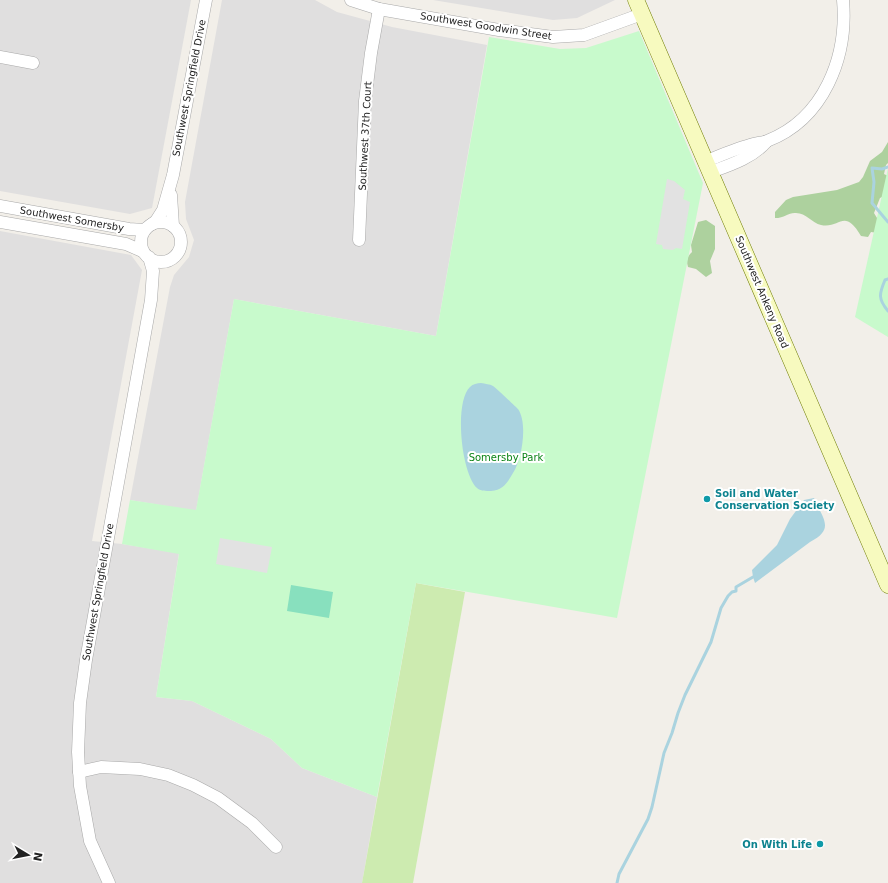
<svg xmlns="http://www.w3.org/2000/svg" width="888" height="883" font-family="'DejaVu Sans',sans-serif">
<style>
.residential{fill:#e0dfdf}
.grass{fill:#cdebb0}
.forest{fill:#add19e}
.park{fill:#c8facc}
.pitch{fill:#88e0be}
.parking{fill:#e2e2e2}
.water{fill:#aad3df}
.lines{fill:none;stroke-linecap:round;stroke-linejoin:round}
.stream{stroke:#aad3df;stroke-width:3}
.street-casing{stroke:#a9a9a9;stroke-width:13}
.secondary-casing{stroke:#707d05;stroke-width:17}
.street{stroke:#fff;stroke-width:12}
.secondary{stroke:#f7fabf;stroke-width:16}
.culture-dot{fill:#0f9aa8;stroke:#fff;stroke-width:1.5}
.labels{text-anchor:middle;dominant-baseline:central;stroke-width:4;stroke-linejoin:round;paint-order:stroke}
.street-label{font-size:10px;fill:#222;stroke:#fff}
.park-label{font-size:10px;fill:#0c8416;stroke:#fff}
.culture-label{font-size:10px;font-weight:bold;fill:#0d838f;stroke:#fff;text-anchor:start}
</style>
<rect width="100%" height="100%" fill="#f2efe9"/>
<g class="residential">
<path d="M0 0H191L152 208 130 214 0 191Z"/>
<path d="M222 0H315L337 12 392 27 487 45 436 336 234 299 196 511 130 500 170 287 174 275 189 257 194 240 186 219 185 202Z"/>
<path d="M433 0H615L577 18 553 20Z"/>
<path d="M0 231 131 255 142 270 92 541 122 544 179 553 156 697 192 701 271 739 302 768 377 797 362 883H0Z"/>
</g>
<path class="grass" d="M416 583 465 592 413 883H362Z"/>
<g class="forest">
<path d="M888 142V163L886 165 884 174 888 176V194L880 198 874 213 880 223 878 233 871 232 868 237 861 236C844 207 840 229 821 225 812 223 806 213 796 213 789 212 785 218 775 218V212L786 200 793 197 837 190 859 182 863 177 870 161 882 152Z"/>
<path d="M706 220 715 226V249L710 261 712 273 706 277 696 269 688 267C686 260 687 257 692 252L691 245 698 222Z"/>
</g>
<g class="park">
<path d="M639 31 703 183 617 618 416 583 377 797 302 768 271 739 192 701 156 697 179 554 122 544 130 500 196 510 234 299 436 336 489 37 560 49 586 48Z"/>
<path d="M888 168V337L855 317Z"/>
</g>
<path class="pitch" d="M291 585 333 592 329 618 287 611Z"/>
<g class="parking">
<path d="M667 179 674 181 685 190 683 199 690 202 682 249 676 248 673 250 663 249 662 245 656 244Z"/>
<path d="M220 538 272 547 267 573 216 564Z"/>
</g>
<g class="water">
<path d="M481 383C485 384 490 384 493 386 496 388 515 406 518 409 528 423 522 459 513 473 507 483 503 490 491 491 486 491 480 491 477 488 461 473 454 402 470 387 473 384 477 383 481 383Z"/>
<path d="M814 498C822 518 836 529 810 542L755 583 753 577 752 570 777 545 790 519 804 500Z"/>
</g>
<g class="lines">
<g class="stream">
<path d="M888 167 882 169 872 168 874 182 872 203 888 222"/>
<path d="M888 279 885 280C879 294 878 299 888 311"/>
<path d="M617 883 619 874 648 819 652 807 664 753 672 733 678 713 685 695 711 642 721 608 728 596 732 592 736 591V587L753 577"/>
</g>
<defs>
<g id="street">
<path d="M351 0 379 9 499 30 553 37 584 35 642 14"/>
<path d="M0 57 33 63"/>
<path d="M707 161C721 155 735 149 750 145 755 143 762 143 767 141 824 119 848 57 843 0"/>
<path d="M711 172C730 165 752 158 766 142"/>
<path d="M171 195 173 226"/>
<path d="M0 206 129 229 144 230"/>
<path d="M0 222 126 244 142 251"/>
<circle cx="161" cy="242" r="20"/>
<path d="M152 224 156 221 163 210 173 175 206 0"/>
<path d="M359 240 365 101 371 53 379 9"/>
<path d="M79 772 101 767 140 769 168 775 193 785 218 798 252 823 276 847"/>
<path d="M109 883 90 841 80 786 78 752 80 703 86 660 151 300 153 271 149 257"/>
</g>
<path id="secondary" d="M636 0 888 585"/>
</defs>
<use href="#street" class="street-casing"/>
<use href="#secondary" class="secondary-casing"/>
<use href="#street" class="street"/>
<use href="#secondary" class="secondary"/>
</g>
<g class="culture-dot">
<circle cx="707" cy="499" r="4"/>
<circle cx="820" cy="844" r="4"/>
</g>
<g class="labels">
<g class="street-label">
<text transform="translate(486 26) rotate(9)">Southwest Goodwin Street</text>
<text transform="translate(189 88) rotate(-79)">Southwest Springfield Drive</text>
<text transform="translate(365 136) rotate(-87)">Southwest 37th Court</text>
<text transform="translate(72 219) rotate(10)">Southwest Somersby</text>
<text transform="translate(762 292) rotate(67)">Southwest Ankeny Road</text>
<text transform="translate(98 592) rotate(-80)">Southwest Springfield Drive</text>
</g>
<g class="park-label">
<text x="506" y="457">Somersby Park</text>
</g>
<g class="culture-label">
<text x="715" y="493">Soil and Water<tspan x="715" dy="12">Conservation Society</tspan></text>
<text x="812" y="844" text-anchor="end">On With Life</text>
</g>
</g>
<g transform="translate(28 855) rotate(100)" stroke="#ffffff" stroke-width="3" paint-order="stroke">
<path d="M0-3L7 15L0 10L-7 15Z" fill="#222222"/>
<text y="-6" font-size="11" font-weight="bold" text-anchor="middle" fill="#222222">N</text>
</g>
</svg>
